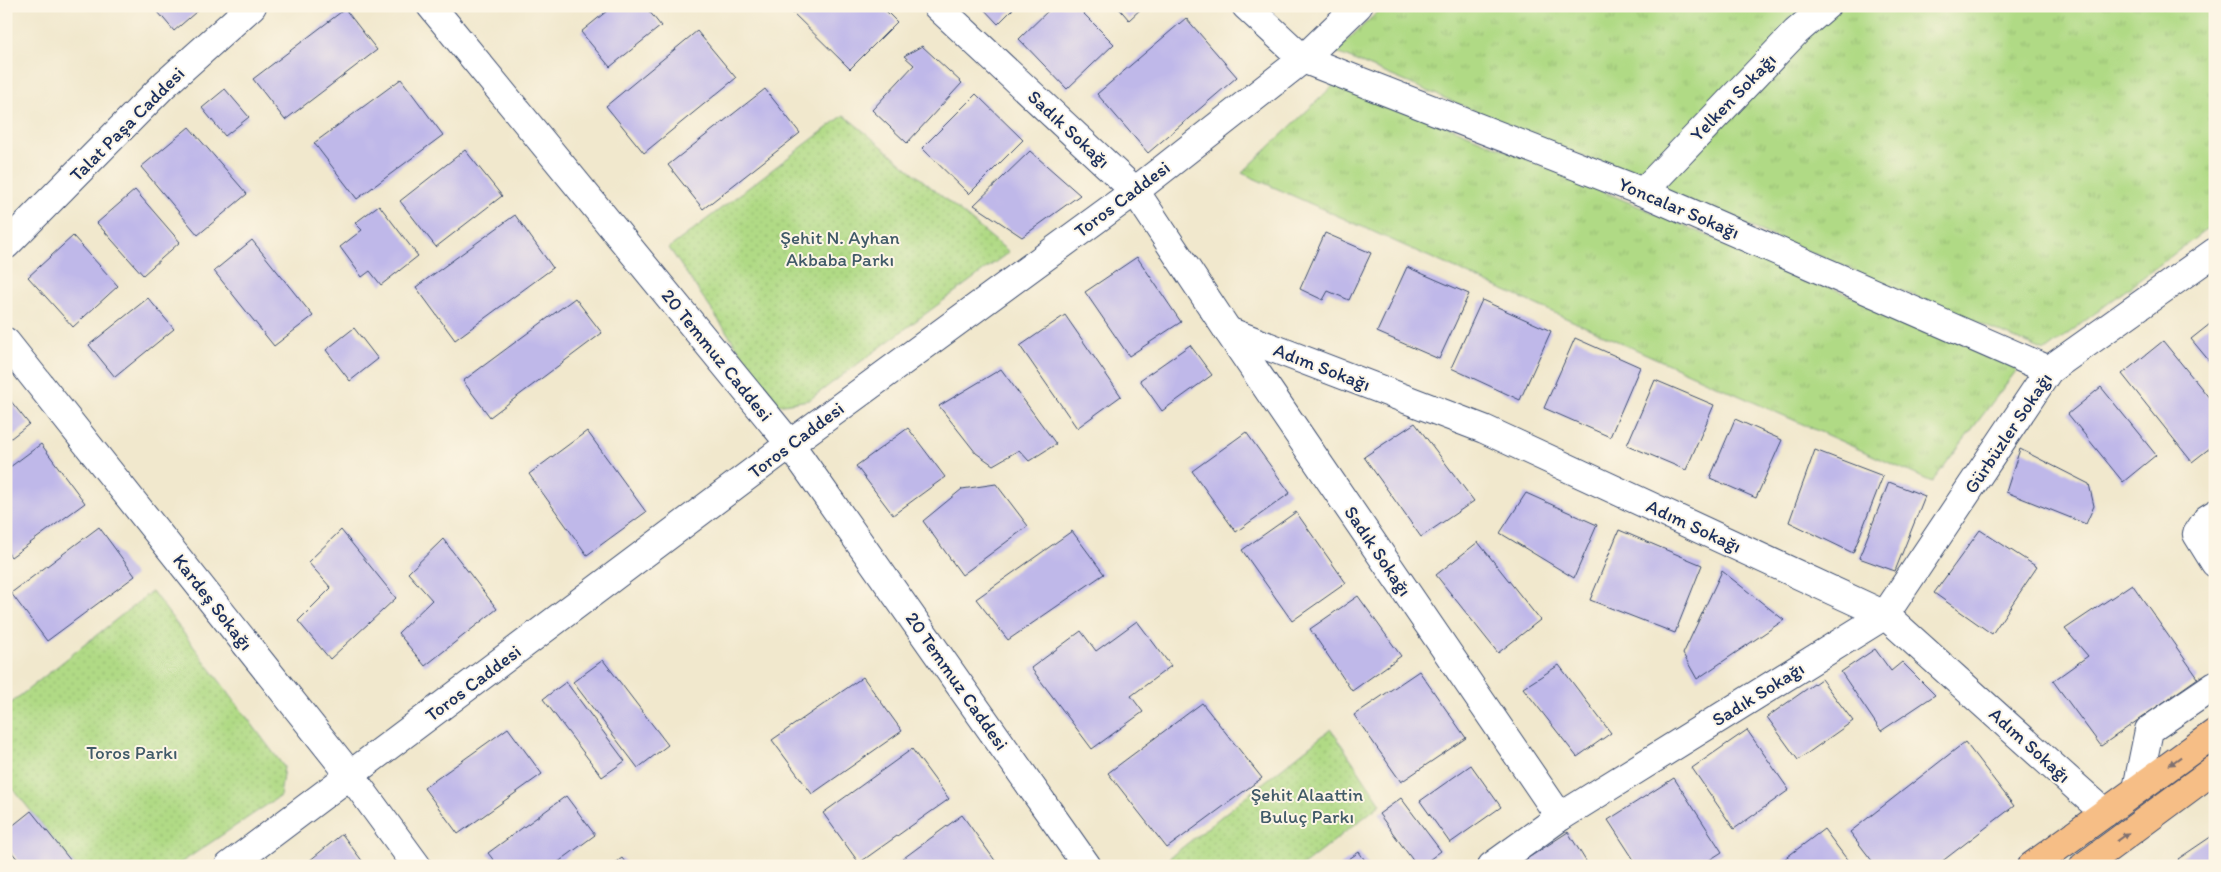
<svg xmlns="http://www.w3.org/2000/svg" width="2221" height="872" font-family="Itim,sans-serif">
<style>
.grass{fill:url(#grass-tufts);stroke:#668472}
.park{fill:url(#park-dots);stroke:#668472}
.building{fill:#bfb8e9}
.lines{fill:none;stroke-linecap:round;stroke-linejoin:round}
.minor-casing{stroke:#3b4b6f;stroke-width:30}
.major-casing{stroke:#3b4b6f;stroke-width:30}
.minor{stroke:#fff;stroke-width:28}
.major{stroke:#f6be86;stroke-width:28}
.oneway{fill:#7e6f70}
.labels{text-anchor:middle;dominant-baseline:central;stroke-width:4;stroke-linejoin:round;paint-order:stroke}
.street-label{font-size:19px;fill:#1b2f5e;stroke:#fcf5e5}
.park-label{font-size:19px;fill:#405a68;stroke:#fcf5e5}
</style>
<defs>
<pattern id="grass-tufts" width="24" height="20" patternUnits="userSpaceOnUse" patternTransform="scale(1.25)"><rect width="24" height="20" fill="#b0da85"/><path d="M3 7l-1-3M5 7V3M7 7l1-3M15 17l-1-3M17 17v-4M19 17l1-3" fill="none" stroke="#97bb75"/></pattern>
<pattern id="park-dots" width="8" height="8" patternUnits="userSpaceOnUse" patternTransform="scale(1.25)"><rect width="8" height="8" fill="#b0da85"/><path d="M2 2h.1M6 6h.1" fill="none" stroke="#97bb75" stroke-width="1.8" stroke-linecap="round"/></pattern>
</defs>
<rect width="100%" height="100%" fill="#fcf5e5"/>
<filter id="ink" filterUnits="userSpaceOnUse"><feTurbulence type="fractalNoise" baseFrequency=".02" numOctaves="2"/><feDisplacementMap in="SourceGraphic" scale="10" xChannelSelector="R" yChannelSelector="G"/><feConvolveMatrix kernelMatrix="1 2 1 2 8 2 1 2 1" color-interpolation-filters="sRGB"/></filter>
<filter id="wash" filterUnits="userSpaceOnUse"><feTurbulence type="fractalNoise" baseFrequency=".0096" numOctaves="4" result="noise"/><feDisplacementMap in="SourceGraphic" scale="20" xChannelSelector="R" yChannelSelector="G"/><feGaussianBlur stdDeviation="1.12" result="paint"/><feColorMatrix in="noise" values="0 0 0 0 0 0 0 0 0 0 0 0 0 0 0 0 0 1.4 0 .05"/><feComposite in="paint" operator="in"/></filter>
<g filter="url(#wash)">
<rect width="100%" height="100%" fill="#f1e8cd"/>
<g class="grass">
<path d="M1384 6H2215V223L2045 351 1335 52Z"/>
<path d="M1339 80 2019 367 1932 482 1242 173Z"/>
</g>
<g class="park">
<path d="M844 115 1009 252 809 400 777 405 669 248Z"/>
<path d="M152 591 284 767 280 796 176 866H75L6 780V707Z"/>
<path d="M1331 729 1381 804 1302 866H1159Z"/>
</g>
<g id="blocks">
<g class="building">
<path d="M153 6H203L174 31Z"/>
<path d="M613 6H645L661 26 610 67 581 32Z"/>
<path d="M786 6H881L897 22 850 69Z"/>
<path d="M981 6H1016L998 24Z"/>
<path d="M1053 6H1076L1114 44 1067 89 1019 39Z"/>
<path d="M1117 6H1144L1129 20Z"/>
<path d="M345 9 377 50 285 120 253 79Z"/>
<path d="M1186 18 1237 77 1148 153 1097 94Z"/>
<path d="M697 31 736 78 644 153 606 106Z"/>
<path d="M922 46 962 83 907 143 872 110 914 65 904 56Z"/>
<path d="M401 79 443 135 357 199 314 143Z"/>
<path d="M225 89 249 117 225 136 202 108Z"/>
<path d="M765 89 800 133 703 209 668 165Z"/>
<path d="M976 94 1023 140 969 194 922 148Z"/>
<path d="M189 127 247 194 198 235 141 167Z"/>
<path d="M465 150 502 196 436 247 400 201Z"/>
<path d="M1030 151 1080 195 1022 237 974 205Z"/>
<path d="M135 190 180 242 143 275 97 223Z"/>
<path d="M379 205 418 256 381 285 370 271 362 277 340 247 362 230 355 223Z"/>
<path d="M515 215 553 268 455 340 416 287Z"/>
<path d="M1325 233 1371 253 1349 300 1328 291 1323 300 1300 289Z"/>
<path d="M73 236 118 286 73 327 28 277Z"/>
<path d="M252 240 313 316 274 346 214 271Z"/>
<path d="M1137 257 1181 322 1129 356 1085 292Z"/>
<path d="M1407 267 1469 294 1439 359 1377 332Z"/>
<path d="M148 298 174 329 115 377 89 345Z"/>
<path d="M575 298 602 333 490 417 463 381Z"/>
<path d="M1482 300 1551 331 1520 400 1451 368Z"/>
<path d="M1065 315 1121 396 1077 428 1020 346Z"/>
<path d="M2215 320V368L2191 339Z"/>
<path d="M354 328 378 359 350 381 326 350Z"/>
<path d="M1575 338 1640 367 1610 437 1544 408Z"/>
<path d="M2163 341 2215 405V444L2192 462 2122 374Z"/>
<path d="M1190 345 1212 375 1162 411 1140 380Z"/>
<path d="M1001 369 1056 444 1029 461 1019 450 993 465 976 453 939 406Z"/>
<path d="M1655 380 1714 405 1686 470 1627 445Z"/>
<path d="M2101 387 2156 455 2123 482 2068 414Z"/>
<path d="M6 395 29 424 6 442Z"/>
<path d="M1735 419 1782 440 1756 498 1710 478Z"/>
<path d="M1415 423 1474 501 1421 537 1364 457Z"/>
<path d="M908 428 945 477 893 515 856 466Z"/>
<path d="M587 431 646 512 587 555 529 474Z"/>
<path d="M1246 432 1290 493 1236 532 1192 471Z"/>
<path d="M41 444 85 503 11 557 6 550V470Z"/>
<path d="M2020 449 2089 484 2094 506 2086 524 2006 492Z"/>
<path d="M1815 450 1883 476 1853 553 1789 522Z"/>
<path d="M1889 482 1925 496 1895 571 1859 558Z"/>
<path d="M996 484 1028 526 962 575 923 521 962 489Z"/>
<path d="M1526 493 1597 525 1574 578 1500 533Z"/>
<path d="M1296 512 1346 583 1292 621 1242 550Z"/>
<path d="M99 527 135 576 47 641 11 593Z"/>
<path d="M341 530 396 598 330 659 298 621 331 588 308 562Z"/>
<path d="M1619 530 1702 565 1675 633 1590 600Z"/>
<path d="M1980 530 2037 567 1992 634 1934 593Z"/>
<path d="M1072 531 1104 574 1008 640 976 599Z"/>
<path d="M443 539 497 609 425 666 398 633 432 600 408 573Z"/>
<path d="M1478 542 1540 620 1498 653 1436 575Z"/>
<path d="M1722 571 1784 620 1697 679 1683 654Z"/>
<path d="M2132 584 2198 678 2101 746 2053 681 2088 656 2065 629Z"/>
<path d="M1358 596 1401 656 1352 691 1310 629Z"/>
<path d="M1137 621 1171 666 1131 696 1143 712 1092 749 1031 668 1081 631 1096 651Z"/>
<path d="M1875 649 1891 671 1902 662 1935 695 1881 731 1841 672Z"/>
<path d="M603 660 668 745 638 768 573 682Z"/>
<path d="M1559 665 1611 733 1577 757 1523 688Z"/>
<path d="M1419 671 1466 738 1401 782 1354 715Z"/>
<path d="M863 677 902 731 812 794 772 740Z"/>
<path d="M1821 679 1853 721 1798 760 1767 717Z"/>
<path d="M566 682 625 761 602 777 543 699Z"/>
<path d="M1202 703 1262 778 1167 848 1108 773Z"/>
<path d="M508 728 542 774 458 834 424 788Z"/>
<path d="M1747 730 1789 790 1734 829 1692 768Z"/>
<path d="M1965 742 2014 806 1936 866H1876L1850 832Z"/>
<path d="M912 749 949 799 859 863 823 813Z"/>
<path d="M1471 765 1501 807 1450 843 1420 801Z"/>
<path d="M1674 778 1722 852 1700 866H1638L1608 820Z"/>
<path d="M566 796 595 835 553 866H498L488 853Z"/>
<path d="M1401 798 1441 851 1421 866H1417L1379 814Z"/>
<path d="M31 811 75 866H23L6 845V831Z"/>
<path d="M962 815 999 866H893Z"/>
<path d="M1824 829 1852 866H1775Z"/>
<path d="M1568 832 1589 866H1516Z"/>
<path d="M342 834 366 866H303Z"/>
<path d="M2215 834V866H2182L2178 859Z"/>
<path d="M1359 852 1369 866H1339Z"/>
<path d="M622 858 628 866H611Z"/>
</g>
</g>
</g>
<g filter="url(#ink)">
<use href="#blocks" fill-opacity="0" stroke="#3b4b6f" stroke-width="1"/>
<g class="lines">
<defs>
<g id="minor">
<path d="M431 6 790 444 1087 866"/>
<path d="M937 6 1135 191 1228 331 1560 817"/>
<path d="M1246 6 1303 59 1643 192 2049 370"/>
<path d="M1643 192 1796 32 1826 6"/>
<path d="M6 245 165 84 252 6"/>
<path d="M1228 331 1484 429 1885 615 2105 813"/>
<path d="M6 342 351 776 417 866"/>
<path d="M2215 514 2207 519 2197 534 2215 563"/>
<path d="M2137 789 2149 730 2215 685"/>
<path d="M229 866 790 444 1135 191 1303 59 1358 6"/>
<path d="M1492 866 1560 817 1885 615 2049 370 2215 252"/>
</g>
<g id="major">
<path d="M2032 866 2215 733"/>
<path d="M2084 866 2215 769"/>
</g>
</defs>
<use href="#minor" class="minor-casing"/>
<use href="#major" class="major-casing"/>
<use href="#minor" class="minor"/>
<use href="#major" class="major"/>
</g>
<defs><path id="oneway-solid" d="M-6-.8H1V-3.2L6.5 0L1 3.2V.8H-6Z" transform="scale(1.25)"/></defs>
<g class="oneway">
<use href="#oneway-solid" transform="translate(2175 761) rotate(144)"/>
<use href="#oneway-solid" transform="translate(2123 837) rotate(-36)"/>
</g>
</g>
<g class="labels">
<g class="street-label">
<text transform="translate(1733 97) rotate(-46)">Yelken Sokağı</text>
<text transform="translate(127 124) rotate(-45)">Talat Paşa Caddesi</text>
<text transform="translate(1069 129) rotate(43)">Sadık Sokağı</text>
<text transform="translate(1122 199) rotate(-37)">Toros Caddesi</text>
<text transform="translate(1679 208) rotate(23)">Yoncalar Sokağı</text>
<text transform="translate(717 355) rotate(51)">20 Temmuz Caddesi</text>
<text transform="translate(1322 367) rotate(21)">Adım Sokağı</text>
<text transform="translate(2008 433) rotate(-56)">Gürbüzler Sokağı</text>
<text transform="translate(796 440) rotate(-37)">Toros Caddesi</text>
<text transform="translate(1694 526) rotate(25)">Adım Sokağı</text>
<text transform="translate(1378 551) rotate(56)">Sadık Sokağı</text>
<text transform="translate(213 602) rotate(52)">Kardeş Sokağı</text>
<text transform="translate(957 681) rotate(55)">20 Temmuz Caddesi</text>
<text transform="translate(473 683) rotate(-37)">Toros Caddesi</text>
<text transform="translate(1758 694) rotate(-32)">Sadık Sokağı</text>
<text transform="translate(2030 745) rotate(42)">Adım Sokağı</text>
</g>
<g class="park-label">
<text x="840" y="237">Şehit N. Ayhan<tspan x="840" dy="22">Akbaba Parkı</tspan></text>
<text x="132" y="752">Toros Parkı</text>
<text x="1307" y="794">Şehit Alaattin<tspan x="1307" dy="22">Buluç Parkı</tspan></text>
</g>
</g>
<rect width="2221" height="872" fill="none" stroke="#fcf5e5" stroke-width="25"/>
</svg>
